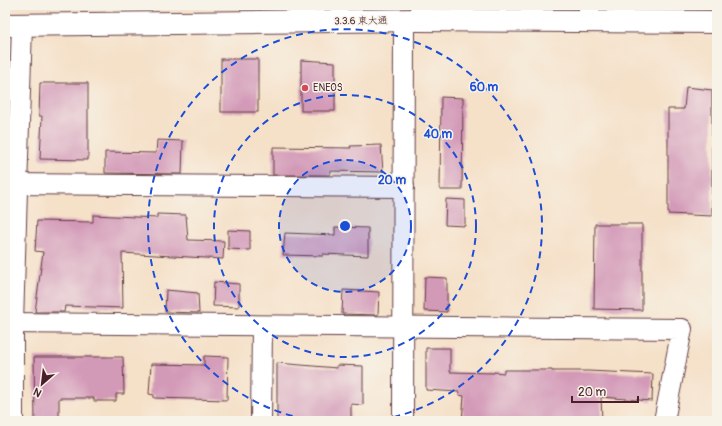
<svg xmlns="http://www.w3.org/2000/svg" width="722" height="426" font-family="Pangolin,'Klee One',sans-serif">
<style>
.building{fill:#d39ab8}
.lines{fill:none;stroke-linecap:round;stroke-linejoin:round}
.minor-casing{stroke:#643c43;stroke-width:22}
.tertiary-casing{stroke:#643c43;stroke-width:24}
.minor{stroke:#fff;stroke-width:20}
.tertiary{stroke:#fff;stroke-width:22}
.ring{fill:none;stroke:#1d4ed8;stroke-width:2;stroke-dasharray:7 5}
.poi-dot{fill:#d1495b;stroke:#f7f3e8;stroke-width:1.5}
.labels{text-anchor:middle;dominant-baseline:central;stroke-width:3;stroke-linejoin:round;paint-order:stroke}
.street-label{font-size:10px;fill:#4a1f2b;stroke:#f7f3e8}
.poi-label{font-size:10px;fill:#4a1f2b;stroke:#f7f3e8;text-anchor:start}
.centre{fill:#1d4ed8;stroke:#f7f3e8;stroke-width:2}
.ring-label{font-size:12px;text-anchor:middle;font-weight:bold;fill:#1d4ed8;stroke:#f7f3e8;stroke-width:3;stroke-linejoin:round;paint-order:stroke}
</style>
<rect width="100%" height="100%" fill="#f7f3e8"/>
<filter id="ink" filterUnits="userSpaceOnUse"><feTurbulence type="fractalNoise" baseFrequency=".025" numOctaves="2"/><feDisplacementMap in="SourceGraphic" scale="8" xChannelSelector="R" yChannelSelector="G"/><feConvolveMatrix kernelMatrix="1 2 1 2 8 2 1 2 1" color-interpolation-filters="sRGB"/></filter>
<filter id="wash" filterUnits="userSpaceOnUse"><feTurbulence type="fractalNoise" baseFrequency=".012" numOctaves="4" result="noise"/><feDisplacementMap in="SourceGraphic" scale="16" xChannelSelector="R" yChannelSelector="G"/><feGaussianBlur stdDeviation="0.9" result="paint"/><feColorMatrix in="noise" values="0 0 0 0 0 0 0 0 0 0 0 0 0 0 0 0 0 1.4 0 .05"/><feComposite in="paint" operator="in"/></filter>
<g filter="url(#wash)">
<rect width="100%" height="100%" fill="#f5e0c8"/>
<g id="blocks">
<g class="building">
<rect x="221" y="59" width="37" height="53"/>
<path d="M301 60 335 62V111H301Z"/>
<path d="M40 83H88V160L40 159 42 116H39Z"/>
<path d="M686 87 712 90V216L668 214V109H684Z"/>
<path d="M441 97 463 98 462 190H440Z"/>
<path d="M157 140 183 141 182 174 105 173V152L156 153Z"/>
<path d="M381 145 383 172 330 171V175H273V147L351 148 350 146Z"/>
<path d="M446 199 465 200V226L445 225Z"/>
<path d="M157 214 186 215 188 240 224 241 223 259 122 253 123 308 65 306 64 312H35L43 252 35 251 37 221 93 222V215L157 218Z"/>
<path d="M595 224H642V310L594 309Z"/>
<path d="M335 227 368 228V256L323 254V256L283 255 285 233 335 235Z"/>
<path d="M228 230 250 231V250L228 249Z"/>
<path d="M425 277 447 278V312L424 311Z"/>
<path d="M214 282 239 284V307L213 306Z"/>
<path d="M166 290 198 293 199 313 165 312Z"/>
<path d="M343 290 379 292 378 315 342 314Z"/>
<path d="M426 348H450V372L494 373V372L504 373V370H552V371H588L653 374 652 401 601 397 602 421H462L464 396 459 395V392L426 390Z"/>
<path d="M204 356 228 357 227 400 154 398V395L149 394 151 364 204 365Z"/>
<path d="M34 357H123L124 394H116V401H94V398H59V421H35Z"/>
<path d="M277 363 337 368V365L363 366V405L351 404V421H277Z"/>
</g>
</g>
</g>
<g filter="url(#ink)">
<use href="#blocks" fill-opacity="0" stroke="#643c43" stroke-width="1"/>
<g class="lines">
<defs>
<g id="minor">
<path d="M589 5V22"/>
<path d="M418 20 421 5"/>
<path d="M5 184 404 187"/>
<path d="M5 323 682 329 664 421"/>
<path d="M13 421V323L22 25"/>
<path d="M261 421 262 326"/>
<path d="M403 421 404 21"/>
</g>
<path id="tertiary" d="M5 25 418 20 717 22"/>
</defs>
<use href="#minor" class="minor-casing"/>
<use href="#tertiary" class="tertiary-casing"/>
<use href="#minor" class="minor"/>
<use href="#tertiary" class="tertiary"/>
</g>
</g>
<circle cx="345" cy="226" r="66" fill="#1d4ed8" fill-opacity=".12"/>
<g class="ring">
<circle cx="345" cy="226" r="66"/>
<circle cx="345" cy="226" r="131"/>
<path d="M316 421A197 197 0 1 1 374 421"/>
</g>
<circle class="poi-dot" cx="305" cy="88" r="4"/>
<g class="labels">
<g class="street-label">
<text transform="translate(361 21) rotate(-1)">3.3.6 東大通</text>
</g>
<g class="poi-label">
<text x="313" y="88">ENEOS</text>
</g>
</g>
<circle cx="345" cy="226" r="6" class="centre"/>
<g class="ring-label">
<text x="484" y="91">60 m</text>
<text x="438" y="138">40 m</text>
<text x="392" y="184">20 m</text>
</g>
<rect width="722" height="426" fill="none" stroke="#f7f3e8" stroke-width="20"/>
<g transform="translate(42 384) rotate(208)" stroke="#f7f3e8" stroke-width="3" paint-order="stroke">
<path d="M0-3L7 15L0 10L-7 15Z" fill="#4a1f2b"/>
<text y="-6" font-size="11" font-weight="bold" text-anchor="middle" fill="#4a1f2b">N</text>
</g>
<path d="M572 396v6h66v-6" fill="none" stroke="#4a1f2b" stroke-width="2"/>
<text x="578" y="396" font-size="12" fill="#4a1f2b" stroke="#f7f3e8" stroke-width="3" paint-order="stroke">20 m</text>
</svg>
